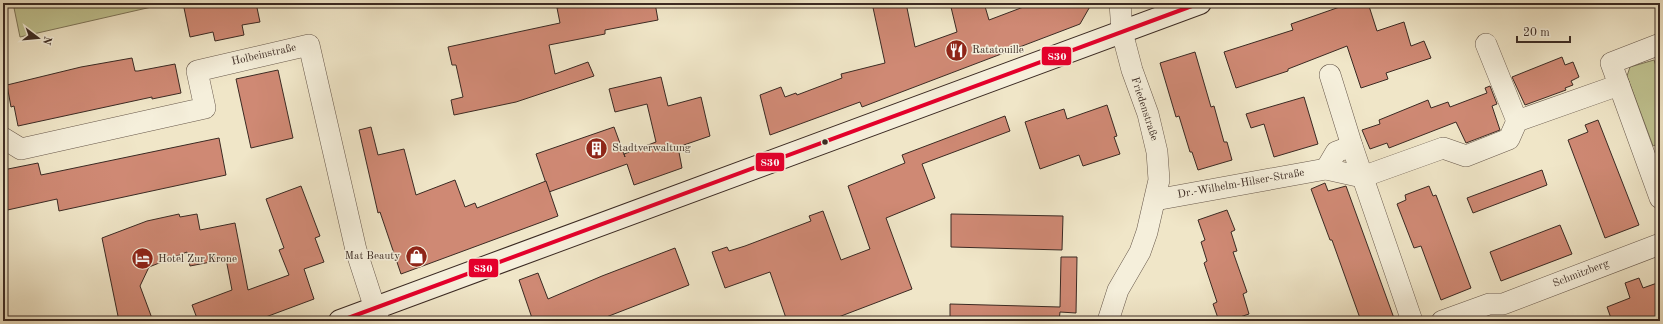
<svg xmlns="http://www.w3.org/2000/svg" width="1663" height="324" font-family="'Old Standard TT',serif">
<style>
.green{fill:#c0c391;stroke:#7e765a}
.building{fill:#cf8974;stroke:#3b2a23}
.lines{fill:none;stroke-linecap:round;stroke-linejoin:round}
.street-casing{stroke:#68594c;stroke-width:22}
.secondary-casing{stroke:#3b2a23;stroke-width:24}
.street{stroke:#f5efdb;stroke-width:21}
.secondary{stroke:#f5efdb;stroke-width:22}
.bus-1-casing{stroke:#f5efdb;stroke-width:7}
.bus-1{stroke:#e4002b;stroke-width:4}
.bus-dot{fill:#3b2a23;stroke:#f5efdb;stroke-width:1.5}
.labels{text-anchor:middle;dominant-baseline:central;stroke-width:3;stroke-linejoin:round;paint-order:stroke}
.poi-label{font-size:11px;fill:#3b2a23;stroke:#f5efdb;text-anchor:start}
.street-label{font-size:11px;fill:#3b2a23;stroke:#f5efdb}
.line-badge{stroke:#f5efdb;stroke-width:1.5}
.badge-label{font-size:11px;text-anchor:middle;font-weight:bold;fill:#fff}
</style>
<rect width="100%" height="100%" fill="#f0e6c8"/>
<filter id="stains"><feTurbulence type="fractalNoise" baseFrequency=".005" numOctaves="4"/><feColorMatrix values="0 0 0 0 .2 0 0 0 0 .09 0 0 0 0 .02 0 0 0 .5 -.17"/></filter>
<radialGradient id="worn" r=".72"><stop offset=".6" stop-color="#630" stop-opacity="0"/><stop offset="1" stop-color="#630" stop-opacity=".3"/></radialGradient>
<g class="green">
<path d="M13 3H169L20 37Z"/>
<path d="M1654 60 1660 77V143L1653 146 1627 76 1630 67Z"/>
</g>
<g class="building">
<path d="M183 3H256L260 22 242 25 244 35 215 41 213 32 190 37Z"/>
<path d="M582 3H655L658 20 605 30V34L549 45 555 74 588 62 594 76 516 102 454 115 451 100 463 97 456 65H452L448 47 560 23 557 8Z"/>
<path d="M872 3H906L915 47 957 32 950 3H984L989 20 1034 3H1092L1080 24 862 107 860 102 770 135 760 95 781 87 785 97 796 93 797 95 842 78 841 74 885 63Z"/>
<path d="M1351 3H1368L1377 31 1404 22 1411 46 1424 41 1431 58 1386 73 1388 79 1361 88 1347 46 1288 69V71L1236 88 1224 52 1293 30 1291 24Z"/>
<path d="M1195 52 1211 107 1214 106 1224 142H1227L1232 160 1198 170 1192 152H1190L1179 116 1176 117 1160 63Z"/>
<path d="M1562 57 1565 65 1573 62 1579 77 1571 81 1573 85 1565 88 1566 90 1525 105 1512 77Z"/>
<path d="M132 58 135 71H138L175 64 181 93 152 99V97L18 126 14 106 11 107 7 85 81 67Z"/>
<path d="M278 70 293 138 251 148 236 79Z"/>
<path d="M661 77 668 106 701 97 710 136 678 147 682 168 634 185 627 164 549 192 536 154 614 127 625 157 624 154 656 142 647 104 615 112 609 89Z"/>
<path d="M1490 86 1497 104 1492 106 1500 130 1466 143 1456 122 1389 148 1387 143 1370 149 1362 130 1380 124 1379 120 1428 100 1431 108 1448 102 1450 107 1487 93 1485 88Z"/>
<path d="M1304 97 1318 144 1274 157 1264 124 1251 128 1246 114Z"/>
<path d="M1107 105 1117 136 1114 137 1120 154 1083 166 1079 155 1040 169 1025 122 1064 109 1067 119Z"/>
<path d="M1005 116 1010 131 922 164 935 198 886 218 912 289 828 321H787L770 272 725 288 712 252 727 247 729 251 745 246 811 221 809 216 823 211 841 260 870 249 848 186 905 163 902 155Z"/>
<path d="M1598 120 1639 225 1605 238 1568 140 1588 132 1585 125Z"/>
<path d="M371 127 378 155 404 149 416 195 455 180 465 207 475 203 477 208 546 181 558 216 401 274 380 212 378 213 359 130Z"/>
<path d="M219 138 226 175 59 211 57 199 3 211V170L38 163 41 175Z"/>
<path d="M1542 170 1547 185 1473 213 1467 198Z"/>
<path d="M1325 183 1328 191 1346 186 1395 321H1361L1332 240H1330L1311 189Z"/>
<path d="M301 186 320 236 315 238 324 262 304 269 314 299 255 321H198L192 305 232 290 226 259 190 266 187 252 149 267 140 286 153 321H119L102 238 147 221 179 214 180 217 197 214 200 230 235 223 248 290 289 275 279 250 284 248 266 199Z"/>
<path d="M1429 186 1433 196 1436 195 1471 288 1441 300 1421 246 1414 248 1397 204 1406 200 1405 195Z"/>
<path d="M1227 210 1235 230 1231 232 1237 251 1233 252 1247 292 1243 294 1249 314 1228 321H1219L1213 304 1217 302 1204 263 1207 261 1201 242 1205 240 1198 220Z"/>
<path d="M951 214 1063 216 1062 250 951 247Z"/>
<path d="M1560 225 1572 254 1501 281 1490 252Z"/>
<path d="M675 248 689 285 596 321H533L519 280 538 273 548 299 602 276Z"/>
<path d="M1061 257H1077L1076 313 1060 312 1059 321H950V304L1060 307Z"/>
<path d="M1639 278 1643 288 1660 282V317L1648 321H1612L1607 307 1630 298 1625 283Z"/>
</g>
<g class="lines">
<defs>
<g id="street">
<path d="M1486 44 1517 121"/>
<path d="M1330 75 1352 146 1412 321"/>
<path d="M1619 85 1660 198"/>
<path d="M3 138 21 149 205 108 197 71 309 45 356 250 379 321"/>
<path d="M1326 169 1336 152 1352 146"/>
<path d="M1155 200 1326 169 1362 177 1443 148 1466 156 1509 139 1517 121 1619 85 1611 63 1660 44"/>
<path d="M1108 321 1118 290 1140 252 1147 232 1159 180 1157 152 1148 114 1132 70 1122 32 1120 3"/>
<path d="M1442 321 1489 304H1503L1660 244"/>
</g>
<path id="secondary" d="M340 321 1200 3"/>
</defs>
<use href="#street" class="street-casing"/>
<use href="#secondary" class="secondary-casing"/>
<use href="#street" class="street"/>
<use href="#secondary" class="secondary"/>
<defs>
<path id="bus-1" d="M340 321 1200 3"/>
</defs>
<use href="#bus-1" class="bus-1-casing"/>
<use href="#bus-1" class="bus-1"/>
</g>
<defs>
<symbol id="restaurant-disc" viewBox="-11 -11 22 22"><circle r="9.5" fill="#8f2418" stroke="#f5efdb"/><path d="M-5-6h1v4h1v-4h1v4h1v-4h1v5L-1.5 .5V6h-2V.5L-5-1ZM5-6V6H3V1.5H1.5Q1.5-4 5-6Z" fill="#fff"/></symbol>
<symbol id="building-disc" viewBox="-11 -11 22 22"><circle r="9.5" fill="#8f2418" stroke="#f5efdb"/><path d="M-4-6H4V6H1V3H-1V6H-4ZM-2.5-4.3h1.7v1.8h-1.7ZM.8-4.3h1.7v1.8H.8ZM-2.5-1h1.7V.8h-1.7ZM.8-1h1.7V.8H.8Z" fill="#fff"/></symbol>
<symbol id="shop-disc" viewBox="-11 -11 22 22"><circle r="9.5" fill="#8f2418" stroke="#f5efdb"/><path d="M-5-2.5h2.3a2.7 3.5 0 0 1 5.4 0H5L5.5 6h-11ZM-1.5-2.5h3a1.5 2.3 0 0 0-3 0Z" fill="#fff"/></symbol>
<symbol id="hotel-disc" viewBox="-11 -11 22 22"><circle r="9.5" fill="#8f2418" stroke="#f5efdb"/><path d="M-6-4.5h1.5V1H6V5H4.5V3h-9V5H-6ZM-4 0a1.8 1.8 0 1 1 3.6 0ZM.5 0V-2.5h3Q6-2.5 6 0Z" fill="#fff"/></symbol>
</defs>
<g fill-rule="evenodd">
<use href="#restaurant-disc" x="944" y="38" width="25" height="25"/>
<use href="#building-disc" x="584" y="136" width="25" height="25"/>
<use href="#shop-disc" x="404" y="244" width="25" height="25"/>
<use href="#hotel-disc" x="130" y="246" width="25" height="25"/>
</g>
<circle class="bus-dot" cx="825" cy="142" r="3.5"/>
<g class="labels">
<g class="poi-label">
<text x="972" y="50">Ratatouille</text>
<text x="612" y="148">Stadtverwaltung</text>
<text x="400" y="256" text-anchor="end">Mat Beauty</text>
<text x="158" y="259">Hotel Zur Krone</text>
</g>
<g class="street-label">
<text transform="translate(264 55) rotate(-13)">Holbeinstraße</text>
<text transform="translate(1144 109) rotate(72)">Friedenstraße</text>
<text transform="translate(1241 184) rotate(-10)">Dr.-Wilhelm-Hilser-Straße</text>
<text transform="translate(1581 274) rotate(-21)">Schmitzberg</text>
</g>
</g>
<g class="line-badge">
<rect x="1041" y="46" width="31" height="20" rx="4" fill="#e4002b"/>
<rect x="755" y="152" width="30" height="20" rx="4" fill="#e4002b"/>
<rect x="468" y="258" width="31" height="20" rx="4" fill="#e4002b"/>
</g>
<g class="badge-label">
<text x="1057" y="60">830</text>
<text x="770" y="166">830</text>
<text x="483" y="272">830</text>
</g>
<rect width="1663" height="324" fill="none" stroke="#f0e6c8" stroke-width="16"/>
<rect x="4" y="4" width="1655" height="316" fill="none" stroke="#3b2a23" stroke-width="2"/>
<rect x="8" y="8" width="1647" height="308" fill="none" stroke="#3b2a23"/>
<g transform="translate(38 38) rotate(106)" stroke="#f5efdb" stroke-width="3" paint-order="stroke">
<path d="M0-3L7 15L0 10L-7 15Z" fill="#3b2a23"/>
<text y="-6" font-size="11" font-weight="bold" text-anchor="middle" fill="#3b2a23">N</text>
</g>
<path d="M1517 36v6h53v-6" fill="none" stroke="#3b2a23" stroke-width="2"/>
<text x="1523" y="36" font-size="12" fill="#3b2a23" stroke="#f5efdb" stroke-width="3" paint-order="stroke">20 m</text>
<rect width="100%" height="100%" filter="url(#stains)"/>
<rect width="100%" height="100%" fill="url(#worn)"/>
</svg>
